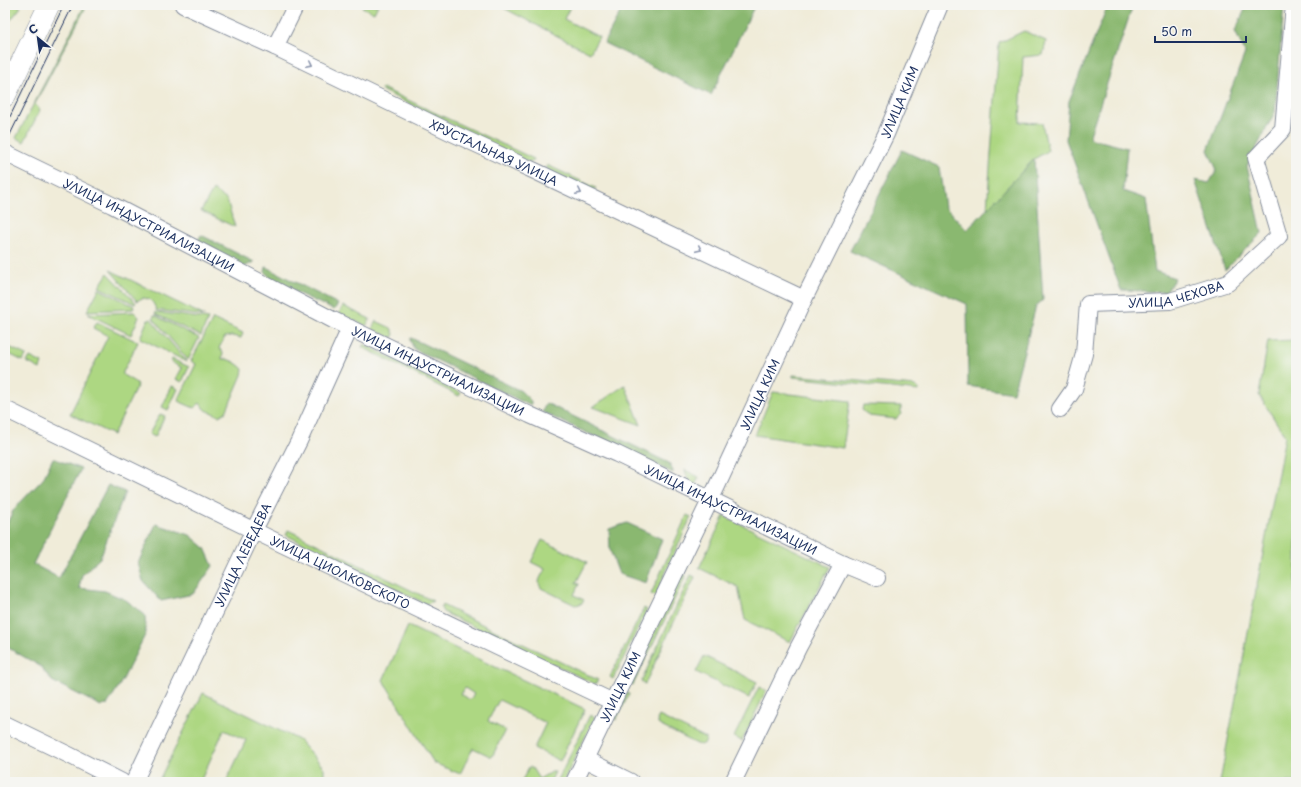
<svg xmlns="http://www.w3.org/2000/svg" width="1301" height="787" viewBox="0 0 1301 787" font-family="'Playpen Sans',sans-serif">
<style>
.green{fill:#add782;stroke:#648370;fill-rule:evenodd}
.forest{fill:#8ab870;stroke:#527467}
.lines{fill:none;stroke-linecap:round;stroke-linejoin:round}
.minor-casing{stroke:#868e9c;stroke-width:18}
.major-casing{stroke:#868e9c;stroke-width:22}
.minor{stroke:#fff;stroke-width:16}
.major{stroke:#fff;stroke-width:21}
.tram{stroke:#1b2f5e;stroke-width:1}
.oneway{stroke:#8d97ae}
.labels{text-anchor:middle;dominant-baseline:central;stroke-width:3;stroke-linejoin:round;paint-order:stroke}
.street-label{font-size:12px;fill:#1b2f5e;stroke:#f6f6f2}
</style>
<rect width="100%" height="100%" fill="#f6f6f2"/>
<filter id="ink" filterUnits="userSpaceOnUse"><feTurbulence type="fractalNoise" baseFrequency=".025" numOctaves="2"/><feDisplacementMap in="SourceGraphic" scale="8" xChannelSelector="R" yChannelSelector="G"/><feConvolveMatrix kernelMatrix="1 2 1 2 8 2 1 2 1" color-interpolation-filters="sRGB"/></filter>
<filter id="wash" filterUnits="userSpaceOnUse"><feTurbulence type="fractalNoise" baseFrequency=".012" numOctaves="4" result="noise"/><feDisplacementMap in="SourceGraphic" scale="16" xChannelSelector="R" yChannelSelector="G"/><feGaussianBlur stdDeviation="0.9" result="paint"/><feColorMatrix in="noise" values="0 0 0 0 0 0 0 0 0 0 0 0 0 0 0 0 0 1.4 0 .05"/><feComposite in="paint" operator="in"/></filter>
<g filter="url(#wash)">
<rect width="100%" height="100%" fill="#f0ecd9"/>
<path class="green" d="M5,5H17L21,7L5,27Z
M85,5H87L35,104L40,110L24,142L16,138Z
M363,5H378L374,13L362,7Z
M498,5H571L564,19L599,37L590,53Z
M1024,31L1046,41L1043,55L1023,57L1020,122L1042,123L1048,151L1034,159L987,209L999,43Z
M382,88L534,159L533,161L528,162L381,90Z
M547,165L596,188L593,191L550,172L546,167Z
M213,190L227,200L235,227L201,211Z
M110,270L205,316L156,310C154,303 151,298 142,298L137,301Z
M108,273L136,303L135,304L99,287Z
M99,289L134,306L133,309L87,311Z
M343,306L370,319L366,326L339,313Z
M134,312L139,317L131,335L88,314Z
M156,312L208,319L201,336L155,314Z
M154,315L199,338L188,360L153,318Z
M151,319L187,362L140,338L147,321Z
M213,319L243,333L241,338L232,336L225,337L219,348L223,353L222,359C229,358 238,364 243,369L242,375L226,412L219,416L204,409L200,403L194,408L178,401L196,364L191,361Z
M376,321L391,328L394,334L392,338L372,329Z
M97,322L138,342L123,372V375L138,384L113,435L70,414L108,336L93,328Z
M1296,333V782H1220L1285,436L1259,395L1268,341L1295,340Z
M364,344L461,393L459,396L362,347Z
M5,345L26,355L23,361L5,352Z
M30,357L42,363L40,369L27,362Z
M172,359L189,367L182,382L176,379L182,368L171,362Z
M793,375L915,386L919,389V391L793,377Z
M625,385L641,425L593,407Z
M172,386L178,389L168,410L162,407Z
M773,392L850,401L843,448L755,435Z
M863,405L901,406V414L896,419L869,416L862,410Z
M160,414L165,416L155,437L149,434Z
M685,470L699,477L695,485L688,480Z
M687,515L691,517L655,596L651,594Z
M724,516L830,567L790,642L745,620L738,587L699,568Z
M288,530L433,601L426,604L286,535Z
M542,540L587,562L576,583L579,584L574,595L584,600L581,604L575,605L541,588C536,581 542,576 545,569L531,562Z
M682,574L686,575L633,685L630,684Z
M691,575L695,577L645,684L641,682Z
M442,605L598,680L595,684L443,612L441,608Z
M644,608L647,610L613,679L610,677Z
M408,626L585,709L560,761L534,748L546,723L499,700L488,721L505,730L492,757L473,748L460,774L434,763L383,680ZM465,688L474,694L470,700L461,694Z
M704,656L757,682L749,698L696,672Z
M759,687L766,691L742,741L734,737Z
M626,692L629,694L616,720L613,718Z
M203,693L299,740L324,768V782H231L227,780L246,740L224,730L200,782H158Z
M590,715L595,717L563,782H557Z
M659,716L706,739L705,743L701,745L697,744L659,725L657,720Z
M529,767L532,768L539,779L551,772H555L550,782H521Z"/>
<path class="forest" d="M624,5H755L711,95L604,43Z
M1108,5H1133L1089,138L1127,148L1123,191L1146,199L1155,271L1175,278L1166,292L1121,290L1066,140L1069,101Z
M1247,5H1284L1275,112L1247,166L1262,233L1225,270L1195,180L1209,183L1217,170L1208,150L1245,53L1235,31Z
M902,150L939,167L945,207L967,230L1034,159L1043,300L1036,306L1013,393L968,386L967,304L850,251Z
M201,235L254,262L244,267L197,242Z
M266,267L338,304L334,310L274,282L265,272Z
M411,338L521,391L531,401V404L529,405L527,404L414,349L410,340Z
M546,403L669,463L673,471V473L542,412Z
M53,458L81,469L33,564L59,578L108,485L125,492L100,558L82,575L79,588L105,591L126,600L145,615L146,633L122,681L107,705L101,706L52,681L40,666L5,646V527L14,509L43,479Z
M627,523L662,539L646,583L619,574L610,550L609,529Z
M156,524L190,535L205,548L213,566L193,594L161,601L143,581L138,563Z"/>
</g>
<g filter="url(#ink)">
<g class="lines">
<g class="minor-casing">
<g id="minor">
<path id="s1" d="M183,5L275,47L450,132L537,172L804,299"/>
<path d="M275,47L296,5"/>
<path id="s2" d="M5,153L112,205L333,320L530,415L617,454L843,564L877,578"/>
<path id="s3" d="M5,409L269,538L613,702"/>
<path id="s4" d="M1060,409L1074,389L1084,354L1088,304L1170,301L1228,283L1279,236L1256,158L1283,129L1294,5"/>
<path d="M5,724L69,755L122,782"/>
<path d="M585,759L631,782"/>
<path id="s5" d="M134,782L254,530L299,441L350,328"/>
<path id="s6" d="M574,782L717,486L804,299L886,134L940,5"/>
<path d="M733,782L798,648L843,564"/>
</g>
</g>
<g class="major-casing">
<path id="major" d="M5,96L49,5"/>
</g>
<use href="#minor" class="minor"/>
<use href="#major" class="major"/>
<path class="tram" d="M5,127L64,5
M5,145L73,5"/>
</g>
<defs><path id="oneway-chevron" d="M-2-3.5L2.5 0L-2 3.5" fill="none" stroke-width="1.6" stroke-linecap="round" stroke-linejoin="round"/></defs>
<g class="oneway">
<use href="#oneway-chevron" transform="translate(310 64) rotate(26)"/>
<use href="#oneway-chevron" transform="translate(579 192) rotate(26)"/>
<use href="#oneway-chevron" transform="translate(699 249) rotate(25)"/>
</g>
</g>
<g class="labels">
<g class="street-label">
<text stroke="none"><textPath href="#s6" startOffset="754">УЛИЦА КИМ</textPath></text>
<text stroke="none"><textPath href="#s1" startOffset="344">ХРУСТАЛЬНАЯ УЛИЦА</textPath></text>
<text stroke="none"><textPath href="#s2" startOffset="161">УЛИЦА ИНДУСТРИАЛИЗАЦИИ</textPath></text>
<text stroke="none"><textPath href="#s4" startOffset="200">УЛИЦА ЧЕХОВА</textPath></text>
<text stroke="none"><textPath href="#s2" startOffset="485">УЛИЦА ИНДУСТРИАЛИЗАЦИИ</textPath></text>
<text stroke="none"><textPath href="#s6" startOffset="430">УЛИЦА КИМ</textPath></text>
<text stroke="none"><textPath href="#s2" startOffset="809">УЛИЦА ИНДУСТРИАЛИЗАЦИИ</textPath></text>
<text stroke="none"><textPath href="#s5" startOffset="252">УЛИЦА ЛЕБЕДЕВА</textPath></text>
<text stroke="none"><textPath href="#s3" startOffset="373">УЛИЦА ЦИОЛКОВСКОГО</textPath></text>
<text stroke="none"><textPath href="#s6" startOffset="106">УЛИЦА КИМ</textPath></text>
</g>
</g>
<rect width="1301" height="787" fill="none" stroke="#f6f6f2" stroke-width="20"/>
<g transform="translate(38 38) rotate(331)" stroke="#f6f6f2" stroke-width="3" paint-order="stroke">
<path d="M0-3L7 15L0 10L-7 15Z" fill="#1b2f5e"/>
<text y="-6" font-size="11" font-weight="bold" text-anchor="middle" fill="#1b2f5e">С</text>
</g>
<path d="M1155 36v6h91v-6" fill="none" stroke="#1b2f5e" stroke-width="2"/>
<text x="1161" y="36" font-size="12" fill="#1b2f5e" stroke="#f6f6f2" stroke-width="3" paint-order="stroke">50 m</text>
</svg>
